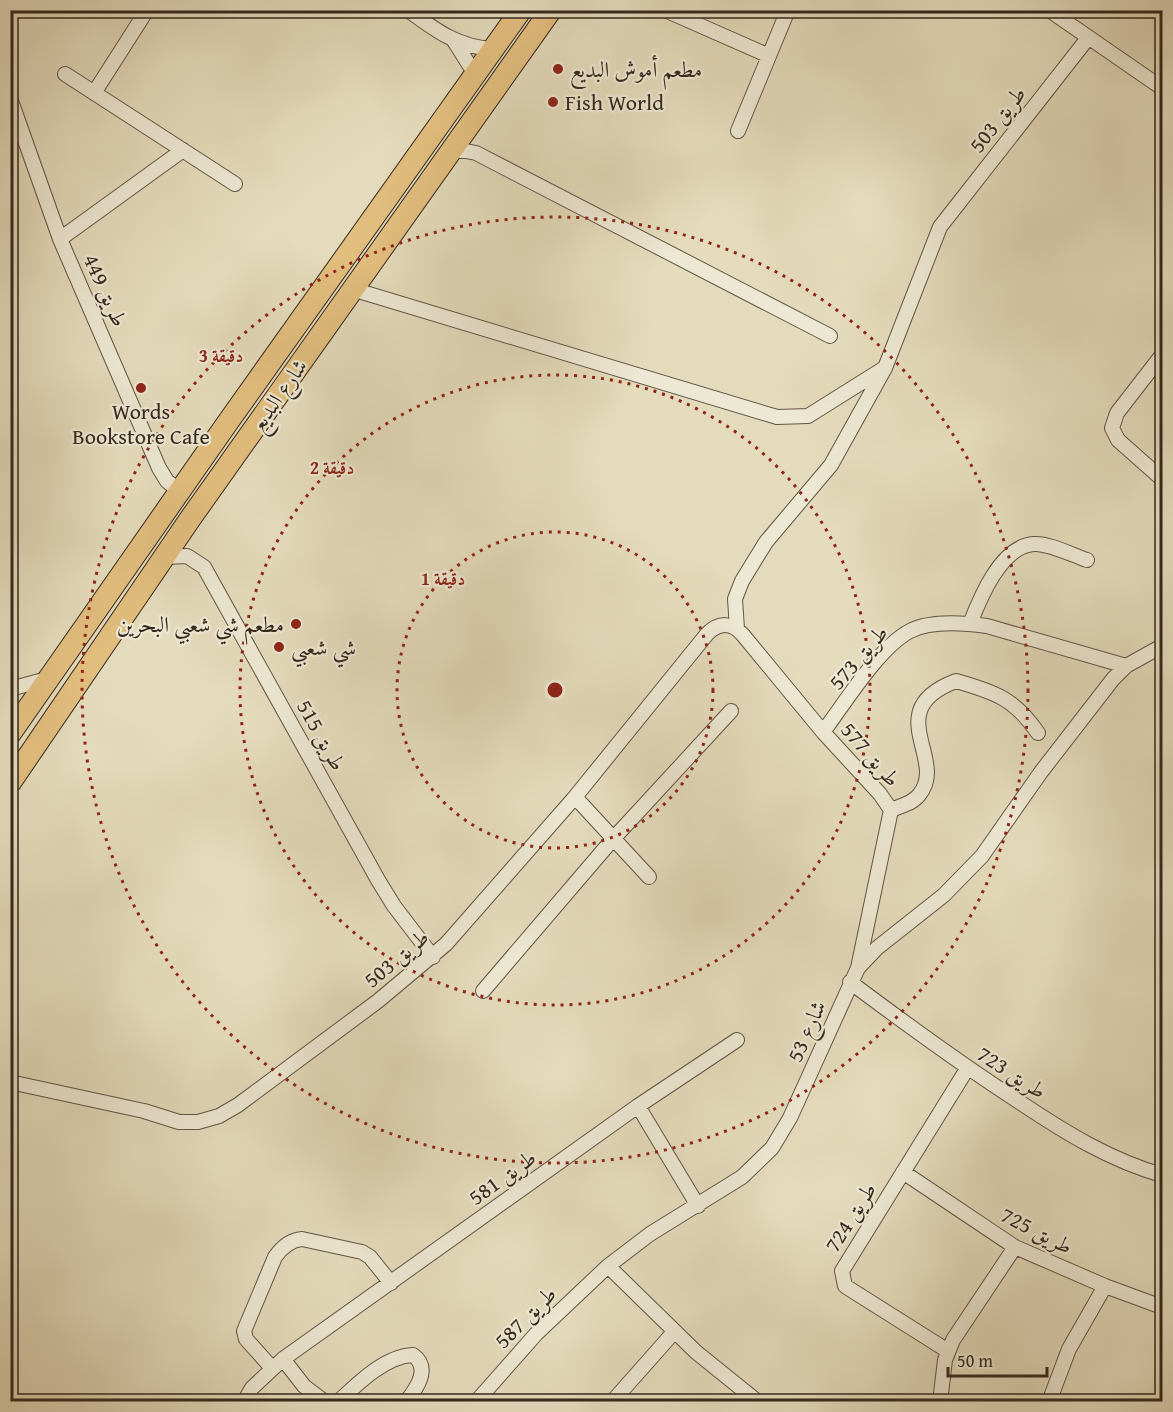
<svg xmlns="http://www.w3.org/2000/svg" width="1173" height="1412" viewBox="0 0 1173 1412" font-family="'Gentium Book Plus',Amiri,serif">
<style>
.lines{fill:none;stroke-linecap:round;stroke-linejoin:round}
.street-casing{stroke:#615445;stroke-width:16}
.primary-casing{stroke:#35271d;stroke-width:23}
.street{stroke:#ede8d3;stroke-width:14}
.primary{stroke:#e2be7e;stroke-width:21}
.ring{fill:none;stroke:#8f2418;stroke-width:3;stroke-dasharray:3 6}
.poi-dot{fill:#8f2418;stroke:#ede8d3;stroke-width:2}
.labels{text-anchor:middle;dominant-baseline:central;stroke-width:4.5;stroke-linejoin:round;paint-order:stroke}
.poi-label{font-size:22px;fill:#35271d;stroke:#ede8d3;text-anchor:start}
.street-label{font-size:22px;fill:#35271d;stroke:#ede8d3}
.centre{fill:#8f2418;stroke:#ede8d3;stroke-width:3}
.ring-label{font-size:18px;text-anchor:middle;font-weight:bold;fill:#8f2418;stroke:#ede8d3;stroke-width:4.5;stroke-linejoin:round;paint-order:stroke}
</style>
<rect width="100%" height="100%" fill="#e4dbbc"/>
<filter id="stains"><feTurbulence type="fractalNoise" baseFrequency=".00333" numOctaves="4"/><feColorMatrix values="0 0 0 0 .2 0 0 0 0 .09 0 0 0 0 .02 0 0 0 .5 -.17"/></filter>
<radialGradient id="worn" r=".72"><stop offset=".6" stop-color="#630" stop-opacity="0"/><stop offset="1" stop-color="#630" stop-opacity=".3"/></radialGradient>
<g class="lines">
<g class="street-casing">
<path id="street" d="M408,10C435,30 459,48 494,49
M665,10L767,55
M1049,10L1162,88
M454,41L475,74
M65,74L235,184
M94,93L147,10
M10,98L60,239L159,468L167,481L179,491
M738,131L788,10
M448,153L461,150L476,153L830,336
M60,239L183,150
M352,289L777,417L808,416L883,369
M1162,355L1117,413L1112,428L1118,440L1162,479
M164,557L187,556L204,567L378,880L394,906L433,957
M970,624C980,598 1001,546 1034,544C1049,543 1072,555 1087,560
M737,629L735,599L742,581L766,542L831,465L885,368L940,227L1088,38
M10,689L47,679
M823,732C845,703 879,647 910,631C931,620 965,623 987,626L1126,666
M575,797L649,877
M891,810C900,806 912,804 919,795C949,760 879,710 956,681C995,692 1015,699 1038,733
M850,982C906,1024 962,1065 1021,1103C1066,1133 1110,1160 1162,1175
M483,991L613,839L731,711
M10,1082L144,1111L179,1122H198L219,1116L238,1105L378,1001L446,944L575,797L707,634C719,622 732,622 743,635L823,732L880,794L891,810L858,968
M638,1106L698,1206
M903,1172L1015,1247L1105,1286L1162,1307
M608,1266L696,1352L758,1402
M948,1351L845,1286L842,1271L967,1069
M283,1359L304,1386L325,1402
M272,1368L246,1339L244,1331L275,1257C282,1247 290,1240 302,1239L362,1252L370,1257L391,1283
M244,1402L252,1388L283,1359L638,1106L737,1040
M338,1402C357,1384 385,1356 413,1355C431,1368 417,1388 406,1402
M476,1402L536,1334L608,1266L650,1234L742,1177L772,1148L790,1118L858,968L877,948L944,895L982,856L1041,772L1113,679L1126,666L1162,646
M612,1402L674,1332
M940,1402L945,1360L953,1340L1015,1247
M1049,1402L1069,1349L1105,1286
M1162,1402V1401"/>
</g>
<g class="primary-casing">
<path id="primary" d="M10,734L228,422L521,10
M10,783L190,519L551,10"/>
</g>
<use href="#street" class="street"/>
<use href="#primary" class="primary"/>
</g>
<g class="ring">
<circle cx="555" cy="690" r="158"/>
<circle cx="555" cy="690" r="315"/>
<circle cx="555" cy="690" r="473"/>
</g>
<g class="poi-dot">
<circle cx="558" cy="69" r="6"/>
<circle cx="553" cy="102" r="6"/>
<circle cx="141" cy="388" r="6"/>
<circle cx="296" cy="624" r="6"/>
<circle cx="279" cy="647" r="6"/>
</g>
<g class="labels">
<g class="poi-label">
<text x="570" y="69">مطعم أموش البديع</text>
<text x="565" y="102">Fish World</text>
<text x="141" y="411" text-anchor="middle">Words<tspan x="141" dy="25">Bookstore Cafe</tspan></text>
<text x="284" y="624" text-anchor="end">مطعم شي شعبي البحرين</text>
<text x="291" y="647">شي شعبي</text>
</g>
<g class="street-label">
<text transform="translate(997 119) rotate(-52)">طريق 503</text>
<text transform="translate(106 290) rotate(66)">طريق 449</text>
<text transform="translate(278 395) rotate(-55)">شارع البديع</text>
<text transform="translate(858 657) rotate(-49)">طريق 573</text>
<text transform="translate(322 735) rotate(61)">طريق 515</text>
<text transform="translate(871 754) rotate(49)">طريق 577</text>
<text transform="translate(396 958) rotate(-40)">طريق 503</text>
<text transform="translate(806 1031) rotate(-66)">شارع 53</text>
<text transform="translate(1012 1072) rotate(33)">طريق 723</text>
<text transform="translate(502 1177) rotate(-36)">طريق 581</text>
<text transform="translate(850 1217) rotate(-58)">طريق 724</text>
<text transform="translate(1037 1230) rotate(27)">طريق 725</text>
<text transform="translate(525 1317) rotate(-45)">طريق 587</text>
</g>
</g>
<circle cx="555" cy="690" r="9" class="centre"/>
<g class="ring-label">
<text x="221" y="362">3 دقيقة</text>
<text x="332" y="474">2 دقيقة</text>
<text x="443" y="585">1 دقيقة</text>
</g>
<rect width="1173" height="1412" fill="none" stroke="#e4dbbc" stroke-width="36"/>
<rect x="12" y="12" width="1149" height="1388" fill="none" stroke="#35271d" stroke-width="3"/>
<rect x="18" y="18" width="1137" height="1376" fill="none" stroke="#35271d" stroke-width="1.5"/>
<path d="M948 1367v9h99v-9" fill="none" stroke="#35271d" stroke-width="3"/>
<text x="957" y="1367" font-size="18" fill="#35271d" stroke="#ede8d3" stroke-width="4.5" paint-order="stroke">50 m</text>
<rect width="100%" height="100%" filter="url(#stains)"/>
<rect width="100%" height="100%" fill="url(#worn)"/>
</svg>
